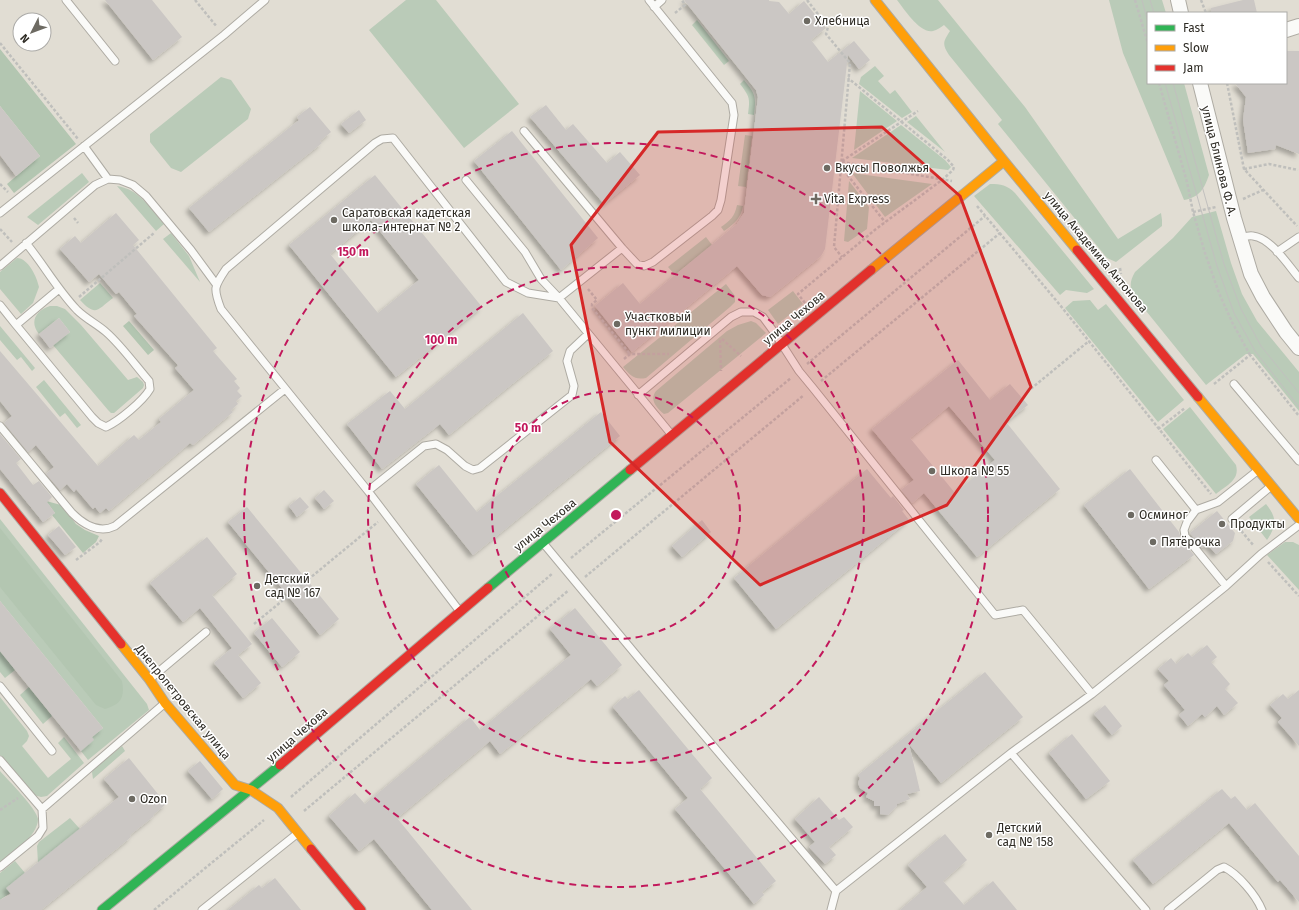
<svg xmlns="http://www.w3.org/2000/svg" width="1299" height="910" viewBox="0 0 1299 910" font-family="'Fira Sans',sans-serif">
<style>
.green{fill:#bacbb8}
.forest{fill:#b3c6b1}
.building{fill:#cbc7c4;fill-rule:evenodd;filter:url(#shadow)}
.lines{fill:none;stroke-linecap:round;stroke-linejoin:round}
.lane-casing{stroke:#aeaba3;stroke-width:9}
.street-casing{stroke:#aeaba3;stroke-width:16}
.fast-casing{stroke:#aeaba3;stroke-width:11}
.slow-casing{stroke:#aeaba3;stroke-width:11}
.jam-casing{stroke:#aeaba3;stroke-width:11}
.path{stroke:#bfbfbc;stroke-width:2.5;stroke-dasharray:3 2;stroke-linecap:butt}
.lane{stroke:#fafaf8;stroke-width:7}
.street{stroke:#fafaf8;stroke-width:14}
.fast{stroke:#30b455;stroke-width:9}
.slow{stroke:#ff9f0a;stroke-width:9}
.jam{stroke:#e5322d;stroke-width:9}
.tram{stroke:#c1c0be;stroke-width:1}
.marked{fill:#d62828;fill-opacity:0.2;stroke:#d62828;stroke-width:3;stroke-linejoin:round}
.ring{fill:none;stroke:#c2185b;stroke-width:2;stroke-dasharray:7 5}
.poi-dot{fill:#6d6a62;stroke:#fff;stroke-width:1.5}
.labels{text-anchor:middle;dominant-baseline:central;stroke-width:3;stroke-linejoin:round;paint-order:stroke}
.poi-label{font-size:12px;fill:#2f2c25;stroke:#fff;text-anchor:start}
.street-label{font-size:12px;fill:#2f2c25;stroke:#fff}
.centre{fill:#c2185b;stroke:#fff;stroke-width:2}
.ring-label{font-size:12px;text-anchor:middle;font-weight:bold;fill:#c2185b;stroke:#fff;stroke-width:3;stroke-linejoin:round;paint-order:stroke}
</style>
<defs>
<filter id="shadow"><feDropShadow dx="-3.5" dy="3.5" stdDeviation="2" flood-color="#0004"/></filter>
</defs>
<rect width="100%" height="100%" fill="#e1ddd3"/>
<path class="green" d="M406,0H436L519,104L464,148L369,30Z
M897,0H938L1025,107L1118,239L1161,213L1162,220V226L1116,262L1107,258L998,124L1002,120L949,55C942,44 943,42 950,31L944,25C941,27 937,30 933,31C920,34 904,9 897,0Z
M1109,0H1162L1166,13H1148V83H1184L1209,175C1204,189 1200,197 1184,200L1123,53Z
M697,20L729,61L724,65L692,25Z
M875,66L884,76L878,81L890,94L895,90L912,112L902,118L859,84L861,77Z
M221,77L231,80L251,109L248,119L181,172L171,168L150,142V134Z
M744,80C756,95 756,96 754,115L748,114C750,98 750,97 740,84Z
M860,91L897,121L854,150Z
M916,116L945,152L907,122Z
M901,125L945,160L951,167L948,170L852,158Z
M745,135L752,136L746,187L738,186Z
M82,173L89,182L38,225L27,217Z
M852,173L932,184L885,217Z
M849,181L869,207L867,229L848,242L844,241Z
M990,184C1001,184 1007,185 1015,193L1094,289L1087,293L1066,290L1060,295L974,196Z
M117,186C139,189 151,209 164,224L156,231Z
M737,205L743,206C741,218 734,224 724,231L721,227C730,221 735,216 737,205Z
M1216,211L1231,263L1242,294L1257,321L1299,372V411L1253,354H1246L1206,385L1134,296C1129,286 1130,281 1135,272L1173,238L1192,217Z
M171,233L189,256L200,282L163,239Z
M706,237L712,245L675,275L668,267Z
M17,258C28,258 37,277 39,287L33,303L21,314L0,289V272Z
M100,283L113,298C97,310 96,317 80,300Z
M726,284L735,296V302L730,307L646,378C634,380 631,376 623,367Z
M793,291L803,304L778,324L768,310Z
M1090,300L1098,310L1106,304L1184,400L1158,422L1065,308L1073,301Z
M50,306H57L65,309L81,325L128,380L137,377L143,382L144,385L143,388L114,413H111L108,410L53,345L70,332L59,318L39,334C29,322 36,310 50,306Z
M751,321L756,323L766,333L668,413L664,414C657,408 649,400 656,391L727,331L738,325Z
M0,326L35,368L32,371L21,357L17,360L0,340Z
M44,380L81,425L77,428L65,413L60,417L36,387Z
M1190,407L1236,465C1240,480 1227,485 1216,494L1163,429Z
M1266,504C1277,518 1277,525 1267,540L1249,517Z
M0,519L147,704L149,710L88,760L81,751L92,737L103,728L0,601Z
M1285,542H1293L1299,545V590L1267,555Z
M0,651L15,670L5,678L0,672Z
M29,687L52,716L43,724L20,695Z
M0,697L27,731L29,736L27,741L22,746L48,778L71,759L58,743L64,737L84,763L47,796L41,797L34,795L0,755Z
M122,746L125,751L93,779L92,772L94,769Z
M0,771C8,780 37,809 38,819C38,836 12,853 0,862Z
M70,818L80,829L38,863L37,846L39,842Z
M15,861L25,873L7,888L10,893L0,900V873Z"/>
<path class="forest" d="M0,49L76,144L14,193L7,184L40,156L0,106Z
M129,321L154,350L148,355L123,326Z
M46,501L61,505L76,524L85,530L99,536L96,542L83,553L52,515L55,513Z
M0,528L122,681C125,698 121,704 105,709L96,705L0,587Z"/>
<path class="building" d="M105,0H152L182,37L153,60Z
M684,0H769V1L779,2L789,14L804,1L826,28L811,40L828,62L854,41L870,60L859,69L848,55L825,249L821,256L770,297L762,295L737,266L632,352L595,306L623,283L640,304L737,224L744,213L758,97L756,90Z
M1243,0H1254L1257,13H1211V8Z
M1286,51H1299V154L1276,145L1275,149L1248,153L1243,120L1246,97L1235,83H1286Z
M546,105L566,130L573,124L607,163L620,152L640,175L604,204L530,117Z
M0,106L40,156L16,176L0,155Z
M310,107L331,132L320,141L322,143L209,232L189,208L299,120L297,117Z
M359,110L366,120L349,133L341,124Z
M512,131L598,238L561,270L474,161Z
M375,175L482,307L396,377L289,245ZM371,220L419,280L378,313L330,254Z
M116,213L139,240L133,245L217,348L213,351L237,379L234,381L240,388L237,391L242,396L236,401L238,404L231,410L233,412L193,445L190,443L109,511L106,508L100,513L95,507L93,509L76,489L74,492L67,484L60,490L46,474L54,467L36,445L28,452L4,423L12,416L0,401V351L98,466L134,435L139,440L161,422L159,419L194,390L175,368L178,366L177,364L134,316L137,314L119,292L116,294L99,274L89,282L60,249L75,236L81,243Z
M523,313L553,351L449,435L440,424L382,469L347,424L390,391L405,409Z
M59,318L70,332L50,348L39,334Z
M958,360L990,400L1010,384L1028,405L1006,422L1060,489L977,557L924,493L912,503L901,490L914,480L872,429ZM949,406L995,460L955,493L910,438Z
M601,412L620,436L473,555L416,484L439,465L477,512Z
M0,434L21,459L16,463L33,485L39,481L52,497L47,502L55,513L43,522L0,469Z
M867,469L891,498L893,496L904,510L902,511L909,520L776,629L734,578Z
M1130,469L1179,532L1181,539L1194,555L1149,589L1084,505Z
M324,490L334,501L324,509L315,498Z
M300,497L309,507L297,517L289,506Z
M247,507L339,619L320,635L228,522Z
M1217,511L1235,533L1233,541L1216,554L1207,544L1202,548L1190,533Z
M702,520L711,532L682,557L672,546Z
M59,526L76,547L65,555L48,535Z
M207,537L237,574L212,595L252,644L238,655L261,683L243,698L214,663L232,648L200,608L183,622L150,583Z
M0,601L103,728L92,737L94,740L81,751L0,651Z
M575,608L622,665L597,686L591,679L500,754L490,741L397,818L472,910H432L374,839L359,851L329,816L355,793L365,804L470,717L480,730L571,655L550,629Z
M272,618L300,652L282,667L254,633Z
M1207,645L1217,657L1211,662L1230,684L1225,689L1238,703L1224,715L1217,706L1205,717L1202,714L1188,726L1179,715L1185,710L1164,685L1169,681L1158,669L1171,658L1176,664L1188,653L1192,657Z
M985,672L1023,717L941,783L909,744L920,791L907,794L910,799L897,804V806L888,815L880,814V806H874V801L866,797L868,793L860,788L858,783L860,778L858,775Z
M639,690L712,778L700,789L776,881L762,892L764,895L754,904L675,809L688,798L613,707L625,696L628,699Z
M1299,690V746L1278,722L1282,718L1270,705L1283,694L1288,699Z
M1105,705L1122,726L1112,735L1094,714Z
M1072,734L1110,781L1086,799L1049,753Z
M129,758L166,804L153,815L154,816L130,835L131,837L41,910H0V900L11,894L6,888L119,797L104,779Z
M200,761L223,789L212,799L188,771Z
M1222,789L1231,799L1235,796L1247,810L1255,803L1299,856V902L1280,880L1278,882L1229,823L1153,884L1133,860Z
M819,797L839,820L844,817L853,827L829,847L836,855L825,864L809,847L815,842L795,819Z
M945,834L967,860L943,881L964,905L993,881L1017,910H900L927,887L908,865Z
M275,878L301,910H228L259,885L262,888Z"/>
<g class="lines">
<g class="lane-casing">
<path id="lane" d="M66,0L115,61
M649,0L732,103L734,115L721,200L718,210L712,216L653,262L644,266L637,264L622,248L559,298L671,434
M654,7L662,0
M524,131L622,248
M84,146L108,179L120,180L133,185L146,196L191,250L216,284
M0,213L224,35L265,0
M1240,238C1244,237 1249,235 1253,236C1271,238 1288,265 1299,278
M26,243C44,265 57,289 77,310C86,319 97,324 106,332C121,345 136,366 149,381L150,389C143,401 119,421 106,427L98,423L92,417L16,325L59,289
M1277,252L1299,237
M0,266L95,185L108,179
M0,305L16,325
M1234,384L1299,461
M638,395L731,317L741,312H754L763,317L774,332L799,371L813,388L995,615L1023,610L1092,694
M0,426L72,513C83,524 99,534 115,526L285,389
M1156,460L1196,510
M368,491L424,446L436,444L447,450L465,466L473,470L480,468L572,395L574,386L567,361L570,351L588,334
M1232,519L1270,487
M544,544L642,662L836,891
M1226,586L1185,536L1184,530L1187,522L1196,510L1218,502L1257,471
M458,609L368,491L221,309C213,288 214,287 226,269L375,143L382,139L393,138L506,282L528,293L559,298L541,279L525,252L466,180
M150,679L206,632
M0,686L52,751
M1011,753L1146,910
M0,760L42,809
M0,867L38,836L43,828L42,809L165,703
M202,910L298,833
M831,910L836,891L1011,753L1092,694L1226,586L1261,554L1299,525
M1168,910L1217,870L1224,867C1238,874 1256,895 1262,910"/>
</g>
<g class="street-casing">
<path id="street" d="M1178,0L1181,13
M1286,30L1299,26
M1200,83L1234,218L1251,274L1263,297L1286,332L1299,348"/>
</g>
<g class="fast-casing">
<path id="fast" d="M488,588L630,470
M102,910L280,765"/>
</g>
<g class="slow-casing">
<path id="slow" d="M875,0L1004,161L1077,250
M871,270L1004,161
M1198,397L1299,519
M121,644L149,679L165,703L235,785L251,790L278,808L311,849"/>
</g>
<g class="jam-casing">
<path id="jam" d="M1077,250L1198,397
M630,470L871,270
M0,493L121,644
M280,765L488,588
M311,849L361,910"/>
</g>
<path class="path" d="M195,0L217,27
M807,0L828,27L826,34L850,63L834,247L842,257
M1135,0L1148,44
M1201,0L1206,13
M675,13L685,5L682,0
M0,43L78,139
M1159,83L1187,182L1193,212L1205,253L1219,293L1232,322L1250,355
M1227,83L1244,169L1297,226
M842,161L918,111
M842,162L952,181
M841,167L885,222
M1244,169L1269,164L1298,170
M0,184L8,192
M1243,199L1263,190
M977,206L1060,305L1211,494
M1193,212L1216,207
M74,218L78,223
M0,229L12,242
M1120,268L1121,274
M588,289L597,300L592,304V308L630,354
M79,297L154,233
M805,303L798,294L876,229L942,180L953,170L954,167L948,160L848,78
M722,339L741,356
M720,340L721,371
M624,359L630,354H669
M807,364L985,216
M821,381L1000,233
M1214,384L1250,355L1299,416
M1027,392L1089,341
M1158,429L1185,408
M1238,527L1254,546
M571,558L791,378
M76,560L100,542L102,539
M1268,562L1299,596
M585,577L804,395
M254,624L378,522
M291,797L553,573
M0,810L18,798
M304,811L569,590
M154,910L264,820"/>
<use href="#lane" class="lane"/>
<use href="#street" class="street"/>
<use href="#fast" class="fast"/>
<use href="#slow" class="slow"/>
<use href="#jam" class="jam"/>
<path class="tram" d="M1142,0L1148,22
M1150,0L1154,13
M1165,83L1217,266L1234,313L1255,351L1299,407
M1173,83L1224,264L1241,309L1261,346L1299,393"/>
</g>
<path class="marked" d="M882,127L960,196L1031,387L947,505L760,585L610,442L571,245L658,132Z"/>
<g class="ring">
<circle cx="616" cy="515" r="124"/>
<circle cx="616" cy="515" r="248"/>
<circle cx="616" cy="515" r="372"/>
</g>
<g class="poi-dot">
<circle cx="807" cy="21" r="4"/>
<circle cx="827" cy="168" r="4"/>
<path d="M814 193h4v4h4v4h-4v4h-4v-4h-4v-4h4z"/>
<circle cx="334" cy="220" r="4"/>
<circle cx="617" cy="324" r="4"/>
<circle cx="932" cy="471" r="4"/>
<circle cx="1131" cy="515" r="4"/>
<circle cx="1222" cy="524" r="4"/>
<circle cx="1153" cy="542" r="4"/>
<circle cx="257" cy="586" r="4"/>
<circle cx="132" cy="799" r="4"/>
<circle cx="989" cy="835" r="4"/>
</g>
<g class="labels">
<g class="poi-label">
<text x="815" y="21">Хлебница</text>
<text x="835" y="168">Вкусы Поволжья</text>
<text x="824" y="199">Vita Express</text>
<text x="342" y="213">Саратовская кадетская<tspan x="342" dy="14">школа-интернат № 2</tspan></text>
<text x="625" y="317">Участковый<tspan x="625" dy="14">пункт милиции</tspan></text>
<text x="940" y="471">Школа № 55</text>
<text x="1139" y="515">Осминог</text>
<text x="1230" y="524">Продукты</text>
<text x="1161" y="542">Пятёрочка</text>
<text x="265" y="579">Детский<tspan x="265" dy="14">сад № 167</tspan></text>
<text x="140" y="799">Ozon</text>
<text x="997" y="828">Детский<tspan x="997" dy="14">сад № 158</tspan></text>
</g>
<g class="street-label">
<text transform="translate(1219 161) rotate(76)">улица Блинова Ф. А.</text>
<text transform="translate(1096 252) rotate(50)">улица Академика Антонова</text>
<text transform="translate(794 318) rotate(-40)">улица Чехова</text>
<text transform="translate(545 525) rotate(-39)">улица Чехова</text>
<text transform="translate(183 702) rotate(51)">Днепропетровская улица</text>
<text transform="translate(297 735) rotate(-41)">улица Чехова</text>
</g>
</g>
<circle cx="616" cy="515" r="6" class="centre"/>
<g class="ring-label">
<text x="353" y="256">150 m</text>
<text x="441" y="344">100 m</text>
<text x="528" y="432">50 m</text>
</g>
<rect x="1147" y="12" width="140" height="72" fill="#ffffff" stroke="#acaba8"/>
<rect x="1155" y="25" width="20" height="6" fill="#30b455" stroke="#acaba8"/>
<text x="1183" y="32" font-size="12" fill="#2f2c25">Fast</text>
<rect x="1155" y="45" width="20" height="6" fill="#ff9f0a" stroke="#acaba8"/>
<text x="1183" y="52" font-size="12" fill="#2f2c25">Slow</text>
<rect x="1155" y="65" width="20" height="6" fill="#e5322d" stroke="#acaba8"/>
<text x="1183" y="72" font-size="12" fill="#2f2c25">Jam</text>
<g transform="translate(32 32) rotate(228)"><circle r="19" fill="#ffffff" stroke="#acaba8"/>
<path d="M0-3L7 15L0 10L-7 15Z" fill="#6d6a62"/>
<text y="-6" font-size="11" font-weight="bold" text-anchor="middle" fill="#2f2c25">N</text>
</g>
</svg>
